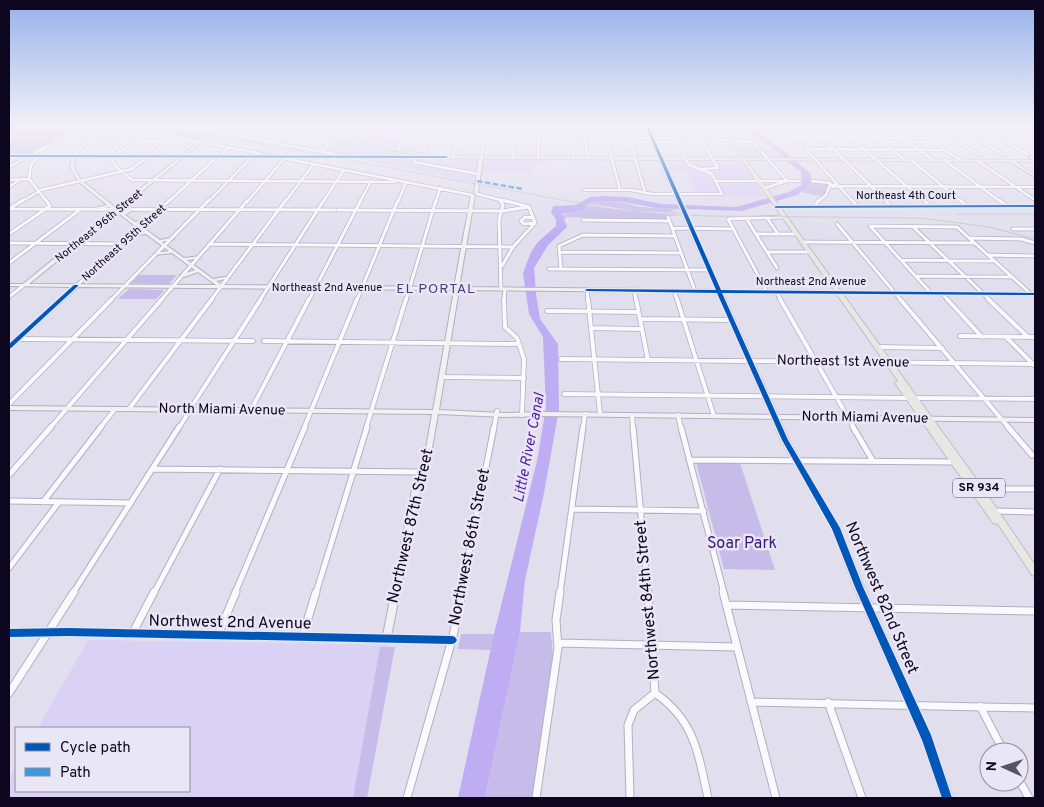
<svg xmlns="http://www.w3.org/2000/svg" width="1044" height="807" viewBox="0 0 1044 807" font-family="Overpass,sans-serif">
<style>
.built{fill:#d9d2f5}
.green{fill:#c7bce9}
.water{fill:#beadf2}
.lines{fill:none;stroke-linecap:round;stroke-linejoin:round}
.street-far4-casing{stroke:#b3aec3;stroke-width:4}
.street-far3-casing{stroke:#b3aec3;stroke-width:4.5}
.street-far2-casing{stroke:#b3aec3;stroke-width:5.5}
.street-far1-casing{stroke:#b3aec3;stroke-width:7}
.street-casing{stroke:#b3aec3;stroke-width:9}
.secondary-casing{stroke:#b3aec3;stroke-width:2}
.primary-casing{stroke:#c0bdc7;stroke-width:2}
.street-far4{stroke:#fafafc;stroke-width:2.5}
.street-far3{stroke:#fafafc;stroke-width:3}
.street-far2{stroke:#fafafc;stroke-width:4}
.street-far1{stroke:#fafafc;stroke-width:5}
.street{stroke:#fafafc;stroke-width:7}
.secondary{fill:#f0f1f0;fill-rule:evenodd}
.primary{fill:#e7e7e3;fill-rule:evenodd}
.rail{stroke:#c8c6cb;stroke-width:1}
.quiet{stroke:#3a99e0;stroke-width:2.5;stroke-dasharray:5.5 2.5;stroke-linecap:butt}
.cycleway-casing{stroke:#e9e6f6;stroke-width:3}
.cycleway{fill:#0057b8;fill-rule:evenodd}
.labels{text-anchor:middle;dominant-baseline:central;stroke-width:5;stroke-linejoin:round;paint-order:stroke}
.far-street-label{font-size:11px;fill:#0d061f;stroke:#e9e6f6}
.shield{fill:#e9e6f6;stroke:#4f4960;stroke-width:1}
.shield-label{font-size:12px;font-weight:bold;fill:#0d061f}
.far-quarter-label{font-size:14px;letter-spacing:1px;fill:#4e3b7b;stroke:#e9e6f6}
.street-label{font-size:14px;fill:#0d061f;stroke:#e9e6f6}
.water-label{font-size:15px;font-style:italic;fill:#5620a4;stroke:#e9e6f6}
.near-street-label{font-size:16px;fill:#0d061f;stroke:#e9e6f6}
.near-park-label{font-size:16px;fill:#3e167a;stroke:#e9e6f6}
</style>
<rect width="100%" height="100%" fill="#e1deee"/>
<path class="built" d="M369,127H409L395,151L435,159H549V164H531L530,173H475L473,182L325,152L332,142H346L352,136H363Z
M737,149L776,150L784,159H740L765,197L697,196L685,170H668L664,159L714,160L711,155H740Z
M88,640L391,645L363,798H9V779L16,766V791H189V728H38Z"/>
<path class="green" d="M9,125H83L29,154H9Z
M117,125H151L205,135L197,139L173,135L102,134Z
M811,181H820L830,186L824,197L801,192Z
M595,201H617L639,207L678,209L670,211L680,213L636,211L590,204Z
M588,206L681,216H666L667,220L566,217L565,220L562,216C567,211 581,211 588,206Z
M139,275H177L169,284L131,283Z
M129,289L162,290L164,291L156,299H118Z
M696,462L740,463L775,570L724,569Z
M520,632H551L553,658L533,798H485Z
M461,634H494L492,650L458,649Z
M380,647H395L367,798H353Z"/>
<path class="water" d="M741,125H750L810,173L812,180L807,187L797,195L742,211L657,208L617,201H601L592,202L582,210L562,214L567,227L548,245L534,268L536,294L540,319L558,344L559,409L544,493L525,580L520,632L485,798H458L494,634L537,461L546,408L543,337L529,314L523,273L531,252L538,242L556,226V219L551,213L553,206L576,205L590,197L603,196L628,197L661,204L736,207L789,192L802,185L801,171C788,164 780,152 767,143C758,137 748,134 741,125Z"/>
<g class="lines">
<g class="street-far4-casing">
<path id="street-far4" d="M176,125L345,156
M593,125L638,138L712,139
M625,125L633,150
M692,125L701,139
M770,125L837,126
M809,125L887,202
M836,125L864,149
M861,125L891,149
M885,125L917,149
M910,125L944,149
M933,125L979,155
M953,125L1004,155
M977,125L1028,155
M989,125L1017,134L1035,144
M1019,125L1031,134
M342,126L368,132
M784,126L804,147
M583,128L588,158
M604,128L610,151
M735,132H738
M67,135L170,136L472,195
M128,135L114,148L111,158L116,167L132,180L395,182
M1023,136H1032V130
M241,137L254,125
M794,137L929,138
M364,138L372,125
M713,139L753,142L787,181L765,188
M701,140L718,168
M267,142L284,125
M294,147L313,125
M45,148L31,165L29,179L47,202
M398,149L412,125
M806,149L943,150L961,160
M806,149L837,184
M573,150L574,158
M865,150L925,202
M893,150L905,160
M633,151L645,193
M920,151L933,160
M322,152L339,131
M610,152L620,190
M429,155L434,139
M74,156L87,141L112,125
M112,156L145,136
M219,157L229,147
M416,157L414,162L478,174
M453,157L463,125
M1031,157L1035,159
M481,158L488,125
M513,158L515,125
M538,158L539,125
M911,160L962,202
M944,160L1001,202
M978,161L1035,200
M9,167L85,125
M131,169L176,137
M702,169L718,168
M9,180L29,179
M716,181H799
M812,181L830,183
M829,184L839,186L833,187Z
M839,186L1035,187
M839,186L853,202
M9,187L18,181
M584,190H631L652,194H722L712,174L689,165L670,125
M477,194L508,202
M499,199L501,202
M21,202L41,190L132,169
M168,202L216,158
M208,202L250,159
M247,202L283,160
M285,202L313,165
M323,202L343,171
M360,202L371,181
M398,202L406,182
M436,202L440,188
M818,202L826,195L830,185"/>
</g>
<g class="street-far3-casing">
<path id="street-far3" d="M500,200L503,205L499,220L501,289
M503,200L529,207
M852,200L856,205
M885,200L891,206
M924,200L930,206
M960,200L967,206
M999,200L1007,206
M818,206L816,203L819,200
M9,209L335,210
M9,209L23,200
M338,210L502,211L529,207
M668,217L695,291
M534,218L525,217L521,221L524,224L535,223
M746,218L777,268
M767,218L778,234
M583,220L669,221
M837,224L901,300
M870,226L957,227L1031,294
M870,226L931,293
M912,226L990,300
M672,228L733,229
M1013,229H1035
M9,234L50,206L46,200
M757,234H796
M970,238L1021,239L1035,243
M802,242L975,243
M9,243L122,244
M210,244L316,245
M318,245L513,247
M559,252L681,253
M768,252H809
M989,255L1033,256
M901,260L995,261
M9,263L81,209
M502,266L513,247L535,223L529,207
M549,269L711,270
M561,269L559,246L583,235L674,236
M916,276L1013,277
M76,286L170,200
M587,290L588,300
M634,290L636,300
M674,291L677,300
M767,292L728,219L783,217
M776,292L781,300
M941,293L948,300
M9,297L24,285
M111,300L209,200
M161,300L248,200
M211,300L286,200
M260,300L324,200
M309,300L361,200
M357,300L398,200
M406,300L436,200
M504,300L505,289"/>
</g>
<g class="street-far2-casing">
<path id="street-far2" d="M504,299L505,327L517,338L524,359L522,415
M588,299L600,414
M636,299L648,360
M677,299L714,416
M780,299L854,428
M900,299L1009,428
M947,299L982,337
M988,299L1028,337
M547,311L638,312
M640,319L733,320
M591,328L642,329
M960,336L1035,337
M1006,337L1034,365
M17,339L253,341
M264,341L519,344
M876,347L942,348
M561,359L1035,364
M441,377L524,378
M564,394L908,398
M914,398L1035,399
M194,403L261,299
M9,404L112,299
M129,409L212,299
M251,410L309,299
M632,415L633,428
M678,415L681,428
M50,428L162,299
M100,428L115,409
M179,428L190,410
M304,428L357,299
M366,428L406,299
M494,428L497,411
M583,428L585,414"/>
</g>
<g class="street-far1-casing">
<path id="street-far1" d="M633,427L648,593
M681,427L724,593
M853,427L873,461
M1008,427L1032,455
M689,460L954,462
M152,469L422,472
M9,475L51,427
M979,489H1035
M9,501L131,503
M43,502L101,427
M572,509L704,511
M995,511L1035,512
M9,568L59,502
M73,593L179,427
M154,593L220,469
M235,593L305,427
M316,593L367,427
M461,593L494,427
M560,593L583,427"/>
</g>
<g class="street-casing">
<path id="street" d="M648,592L655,693C695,721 698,753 708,798
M723,592L776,798
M727,605L1035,611
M132,634L154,592
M218,635L236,592
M302,638L316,592
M387,639L452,640
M558,643L736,647
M9,693L74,592
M751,702L1035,708
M828,702L862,798
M980,706L1004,752
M1019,780L1029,798
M407,798L453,636L462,592
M536,798L558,648L556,620L560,592
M630,798L628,725L634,710L655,693"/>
</g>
<g class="secondary-casing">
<path id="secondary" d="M220,125H223L186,155L442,156L444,157L442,158L184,157L119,210L122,213L131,208H133V210L125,215L135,222L149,219V221L138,224L160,240L174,237V239L162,242L184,258L200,256V258L187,260L213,279L230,276V278L216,281L222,285L454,287L471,195L473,194L475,195L459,287L1035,293V295L459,290L439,410L504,413L544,412L1035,418V422L544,416L504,417L438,414L431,454L421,485L390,642L387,643L69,636L9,637V629L69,628L383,635L413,485L425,454L432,414L9,410V406L433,410L454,290L78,287L11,348L9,349V344L72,287L9,286V284H23L114,210L109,207L95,210V208L107,205L79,182L70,168L72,157H9V155H182ZM75,157H180L116,208L81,180L74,168ZM117,212L143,232L130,234V236L146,234L169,251L155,253V255L172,253L195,270L180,275V277H184L198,272L216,285L29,284Z
M481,157L483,158L478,193L476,194L474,193L479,158Z
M1010,160H1012L1035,175V177L1010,162Z
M1035,205V207L776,208L774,207L776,206Z"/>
</g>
<g class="primary-casing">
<path id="primary" d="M318,125H324L403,150L438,156L658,157L644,125H648L662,157L741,158L717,125H721L744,158L1035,160V162L746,160L982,487L1035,565V576L1032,575L998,524L993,523L895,383L898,381L742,160H663L789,440L840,528L864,587L931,735L953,798H941L922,740L854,587L832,529L781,440L659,160L438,158L401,152Z"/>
</g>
<use href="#street-far4" class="street-far4"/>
<use href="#street-far3" class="street-far3"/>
<use href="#street-far2" class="street-far2"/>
<use href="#street-far1" class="street-far1"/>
<use href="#street" class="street"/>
<use href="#secondary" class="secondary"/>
<use href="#primary" class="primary"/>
<path class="rail" d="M159,125L621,211L706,216L920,218L989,227L1035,239
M957,214H1035"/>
<path class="quiet" d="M477,181L523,189"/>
<g class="cycleway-casing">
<path id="cycleway" d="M645,125H648L721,290L1035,293V295L722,293L788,440L840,528L863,587L931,735L952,798H942L922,740L855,587L832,529L782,440L717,293L587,291L585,290L587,289L716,290Z
M9,155L446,156L448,157L446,158L9,157Z
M1035,205V207L776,208L774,207L776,206Z
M74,285H78V286L11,348L9,349V344Z
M69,628L452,636L455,637L457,640L455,643L452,644L69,636L9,637V629Z"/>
</g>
<use href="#cycleway" class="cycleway"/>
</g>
<linearGradient id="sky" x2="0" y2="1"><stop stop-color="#97b1ec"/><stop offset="0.53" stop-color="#f2f0f7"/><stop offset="1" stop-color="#f2f0f7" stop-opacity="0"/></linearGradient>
<rect width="1044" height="238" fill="url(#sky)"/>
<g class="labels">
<g class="far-street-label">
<text x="906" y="196">Northeast 4th Court</text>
<text transform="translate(99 226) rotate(-39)">Northeast 96th Street</text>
<text transform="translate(124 243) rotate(-42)">Northeast 95th Street</text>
<text x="811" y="282">Northeast 2nd Avenue</text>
<text x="327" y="288">Northeast 2nd Avenue</text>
</g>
<rect class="shield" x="953" y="478.5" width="52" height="19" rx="4"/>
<g class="shield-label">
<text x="979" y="488">SR 934</text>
</g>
<g class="far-quarter-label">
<text x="436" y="289">EL PORTAL</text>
</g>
<g class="street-label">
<text transform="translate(843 362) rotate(1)">Northeast 1st Avenue</text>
<text transform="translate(222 410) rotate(1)">North Miami Avenue</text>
<text transform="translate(865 418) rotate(1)">North Miami Avenue</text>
</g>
<g class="water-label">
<text transform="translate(530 448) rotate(-79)">Little River Canal</text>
</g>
<g class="near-street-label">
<text transform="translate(411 526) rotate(-77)">Northwest 87th Street</text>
<text transform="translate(470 547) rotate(-79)">Northwest 86th Street</text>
<text transform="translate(881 598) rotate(67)">Northwest 82nd Street</text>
<text transform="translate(648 600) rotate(-95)">Northwest 84th Street</text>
<text transform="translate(230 623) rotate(1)">Northwest 2nd Avenue</text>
</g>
<g class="near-park-label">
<text x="742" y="544">Soar Park</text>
</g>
</g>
<rect width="1044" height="807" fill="none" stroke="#0d061f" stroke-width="20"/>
<rect x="15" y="727" width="175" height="65" fill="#e9e6f6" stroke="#918ca0"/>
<rect x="25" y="743" width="25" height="8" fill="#0057b8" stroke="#918ca0"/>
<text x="60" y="752" font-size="15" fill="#0d061f">Cycle path</text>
<rect x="25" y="768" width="25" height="8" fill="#3a99e0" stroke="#918ca0"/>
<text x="60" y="777" font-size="15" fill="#0d061f">Path</text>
<g transform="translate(1004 767) rotate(273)"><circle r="24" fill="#e9e6f6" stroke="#918ca0"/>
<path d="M0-4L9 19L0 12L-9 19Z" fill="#575267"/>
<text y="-8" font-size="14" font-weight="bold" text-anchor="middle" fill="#0d061f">N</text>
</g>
</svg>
